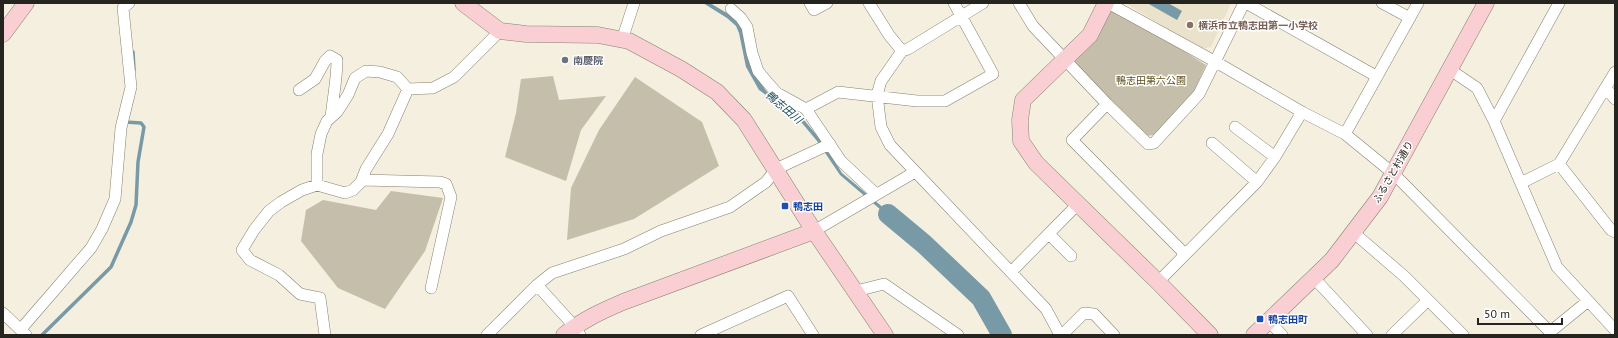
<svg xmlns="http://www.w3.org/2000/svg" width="1618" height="338" viewBox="0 0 1618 338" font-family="'PT Sans','Noto Sans JP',sans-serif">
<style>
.built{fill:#eae2ca}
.green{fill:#c5beaa}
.water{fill:#789aa7}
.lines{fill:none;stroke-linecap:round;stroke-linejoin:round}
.stream{stroke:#789aa7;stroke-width:3.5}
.river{stroke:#789aa7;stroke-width:20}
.street-casing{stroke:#868172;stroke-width:12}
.secondary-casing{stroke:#868172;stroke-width:17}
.street{stroke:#fff;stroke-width:11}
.secondary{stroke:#facfd4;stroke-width:16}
.education-dot{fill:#8d6e63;stroke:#fff;stroke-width:1.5}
.worship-dot{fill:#6b7280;stroke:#fff;stroke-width:1.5}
.transit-dot{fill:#1a4fb4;stroke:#fff;stroke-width:1.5}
.labels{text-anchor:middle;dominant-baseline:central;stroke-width:3;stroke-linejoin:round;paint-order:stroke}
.education-label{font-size:10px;font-weight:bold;fill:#785e54;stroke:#fff;text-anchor:start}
.worship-label{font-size:10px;font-weight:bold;fill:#5b616d;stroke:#fff;text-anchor:start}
.park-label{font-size:10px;fill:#5b4b16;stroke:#fff}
.street-label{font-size:10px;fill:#26241e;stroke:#fff}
.transit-label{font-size:10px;font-weight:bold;fill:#164399;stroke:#fff;text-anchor:start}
.water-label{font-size:11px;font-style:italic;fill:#144655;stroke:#fff}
</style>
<rect width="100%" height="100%" fill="#f4efde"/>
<path class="built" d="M1125,3H1231L1211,47L1200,49Z"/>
<path class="green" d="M1112,6L1206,65L1190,100L1154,135L1146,136L1071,59Z
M553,76L559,100L606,96L581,130L566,181L505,157L516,113L521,79Z
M635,77L702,122L719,166L634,219L567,240L571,188L599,130Z
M391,191L443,198L425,251L385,309L338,288L301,241L306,210L323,200L376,210Z"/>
<path class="water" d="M703,3H710L730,15L736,20L742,29L748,59L755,75L767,92L783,101L799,114L824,144L842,173L910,230L908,233L840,175L817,141L797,117L759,90L746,67L739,33L736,26L727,18Z
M1147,3H1168L1182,11L1177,20Z"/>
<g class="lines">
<path class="stream" d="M133,52L134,70
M42,335L111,267L131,222L136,205L138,162L144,127L141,123L125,122"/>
<path class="river" d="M888,214L924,244L981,298L1002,335"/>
<g class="street-casing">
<path id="street" d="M810,3L814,10L827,3
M869,3L889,35L902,51
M983,3L908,49L902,51L881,81L877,95L881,127L890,145L1046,309L1060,335
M1019,3L1033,26L1107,104L1148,144L1154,143L1199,94L1244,3
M1108,3L1216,62L1302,112L1345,134L1394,174L1550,332L1588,301
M1246,3L1376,76
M1382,3L1410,18
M731,9L741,18L747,27L752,53L758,71L767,82L777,93L806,109L841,161L876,194
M622,40L634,3
M1449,69L1477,88L1494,121L1557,267L1615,330
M1606,88L1615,99
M299,90L315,79L325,61L330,56L337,60C337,79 333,98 331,117
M1107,104L1072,140L1182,251L1183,256
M806,109L838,92L917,101H945L993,74L954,3
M1494,121L1559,3
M1235,127L1275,157
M1345,134L1418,3
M1212,143L1257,182
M1559,164L1611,230L1615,232
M362,180L440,182L446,184L451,197L431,288
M1521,183L1559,164L1615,72
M317,185V154L321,134L327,121L337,112L348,95L355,78L366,71L380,72L397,77L408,89
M814,231L915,172
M1354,233L1404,276L1463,335
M1049,234L1071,256
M1011,272L1077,205
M1314,278L1367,335
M1158,282L1257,182L1275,157L1302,112
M537,285L574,326L580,335
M856,291L884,284L958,335
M3,313L26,335
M1269,321L1282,335
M21,329L91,248L102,229L115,199L121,128L131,87L123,8L129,3
M325,335L320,298L300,294L279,275L250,260L242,250L254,230L269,211L281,202L302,190L317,185L345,193L353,190L361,182L366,169L388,134L408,89L433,88L454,77L500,31
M487,335L537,285L552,273L624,249L661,231L730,207L766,182L776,169L830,144
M701,335L788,296L813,335
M1062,335L1084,313L1094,314L1114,335
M1392,335L1428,300"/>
</g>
<g class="secondary-casing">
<path id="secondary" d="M463,3L500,31L526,34L598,35L629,41L681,69L717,92L744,120L814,231L885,335
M1106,3L1090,35L1023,100L1020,120L1021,141L1036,163L1158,282L1210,335
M3,34L26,3
M564,335C582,320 602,311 623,302L814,231
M1254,335L1332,260L1380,197L1486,3"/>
</g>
<use href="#street" class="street"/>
<use href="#secondary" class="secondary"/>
</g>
<circle class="education-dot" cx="1190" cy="25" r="4"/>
<circle class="worship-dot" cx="565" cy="60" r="4"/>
<g class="transit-dot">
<rect x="781" y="202" width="8" height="8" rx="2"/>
<rect x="1256" y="315" width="8" height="8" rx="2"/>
</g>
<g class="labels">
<g class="education-label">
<text x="1198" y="25">横浜市立鴨志田第一小学校</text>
</g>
<g class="worship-label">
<text x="573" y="60">南慶院</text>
</g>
<g class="park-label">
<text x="1151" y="80">鴨志田第六公園</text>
</g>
<g class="street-label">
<text transform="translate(1393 172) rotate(-60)">ふるさと村通り</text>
</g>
<g class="transit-label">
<text x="793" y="206">鴨志田</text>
<text x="1268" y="319">鴨志田町</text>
</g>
<g class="water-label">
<text transform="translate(784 107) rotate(40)">鴨志田川</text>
</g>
</g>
<rect width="1618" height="338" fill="none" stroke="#26241e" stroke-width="8"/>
<path d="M1478 318v6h84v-6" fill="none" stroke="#26241e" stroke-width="2"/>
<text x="1484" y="318" font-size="12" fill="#26241e" stroke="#ffffff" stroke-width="3" paint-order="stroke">50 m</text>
</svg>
